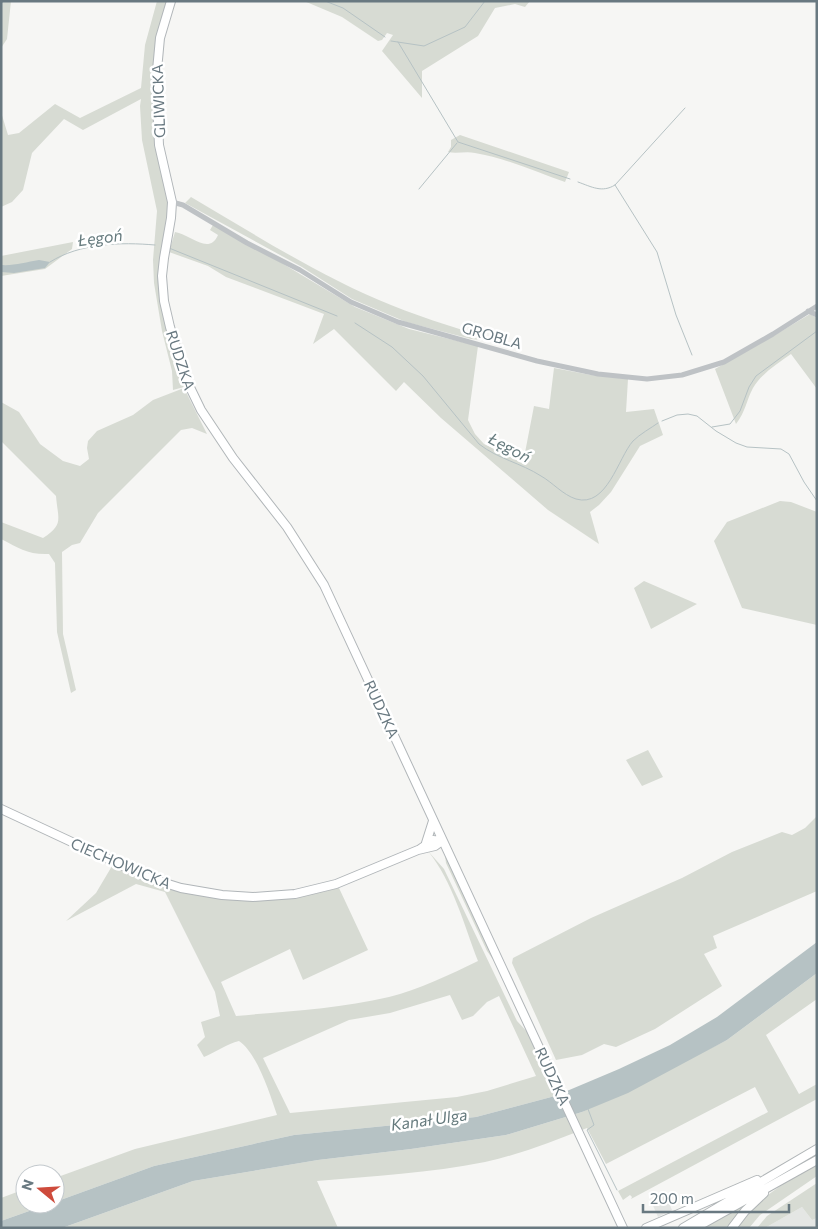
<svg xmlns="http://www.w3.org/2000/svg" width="818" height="1229" viewBox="0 0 818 1229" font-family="Commissioner,sans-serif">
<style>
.built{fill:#e4e6e4}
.green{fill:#d7dbd3;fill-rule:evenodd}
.water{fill:#b6c2c4}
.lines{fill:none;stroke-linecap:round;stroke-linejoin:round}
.stream{stroke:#b6c2c4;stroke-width:1}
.secondary-casing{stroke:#b1b6b9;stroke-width:10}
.primary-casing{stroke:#b0b5b7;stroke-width:10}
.street{stroke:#bec2c5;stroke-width:5}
.secondary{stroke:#fff;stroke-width:8}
.primary{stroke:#fff;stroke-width:8}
.labels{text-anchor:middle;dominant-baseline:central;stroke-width:5;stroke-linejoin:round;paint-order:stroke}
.street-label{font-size:15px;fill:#697981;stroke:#fff}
.water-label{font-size:16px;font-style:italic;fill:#657a7d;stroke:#fff}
</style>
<rect width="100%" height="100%" fill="#f6f6f4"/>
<path class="built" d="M665,1194L672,1210L658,1217L651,1201Z
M802,1207L812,1220L817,1218V1228H765Z"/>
<path class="green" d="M1,1H11L7,39L1,48Z
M157,1H167L153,83L155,143L169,197L170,213L161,250L159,272L168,332L184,387L173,390L172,371L162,331L154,283L153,260L157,211L142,140L140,106L141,99L83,130L64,119L32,153L23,190L12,202L1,207V112L8,135L19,133L55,104L80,118L141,88L145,45Z
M304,1H530L525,7L515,4L495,8L478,36L422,71V98L382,51L393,35L387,33L382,40L378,41L342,17Z
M460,135L569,172L565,182C536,172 506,158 475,153C466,151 457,154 448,152L451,147V140Z
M191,197C256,235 321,277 391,305C428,320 466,331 503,342L471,339L406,322L352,299L302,267L185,203Z
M213,225L280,262L355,307L409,329L478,346L468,420L475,434L484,444L523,463L534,406L549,409L554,368L591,375L628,379L626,412L654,409L663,435L640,446L611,492L599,505L590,512L599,544L548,510L441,418L404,382L396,391L334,329L313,344L324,314L226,277L208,266L169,252L175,232C190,234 209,256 218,235L210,230Z
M73,242L72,249L45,269L1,276V256Z
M810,314L817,318V389L791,354C777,364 762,373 753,388C746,401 746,411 736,424L715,369L775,335Z
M184,388L207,434L192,428L181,430L98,513L80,543L72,545L62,552L63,634L76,690L71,693L57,632L55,563L49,554C28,555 19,548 1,539V522L43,538C64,524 58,520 56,496L1,441V402L19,412L40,444L63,461L80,466L89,459L87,448L88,441L97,431L133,415L153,400Z
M780,501L791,502L817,512V625L742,608L714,541L727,522Z
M644,581L697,604L651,629L634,588Z
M648,750L663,777L642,786L626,760Z
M817,816V891L713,936L717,948L704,954L722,986L655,1029L616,1047L604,1044L582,1055L556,1060L512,963L513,958L591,918L682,878L732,852L782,832L792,835L805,828Z
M428,851L444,869L517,1021L531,1036L549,1073L556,1072L566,1091L555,1096L476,1117L294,1135L154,1166L55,1202V1178L135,1149L277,1115C270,1094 257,1053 239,1041C227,1044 216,1052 204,1057L197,1045L205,1037L201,1022L220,1016L215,992L165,892L136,884L66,921L96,893L112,866L151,883L177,889L178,891C211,898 248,902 282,899C301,897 321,892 339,888L368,950L303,980L290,949L221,982L236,1016C287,1011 339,1009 389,997C418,990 451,974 478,961C464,925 453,882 428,851ZM450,995L462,1020L473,1016L487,1002L499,996L536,1076L487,1091L457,1097L290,1113L263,1058L349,1020L390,1013Z
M445,856L448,860L493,956L492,958L487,951L446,863Z
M817,973V999L766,1035L799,1094L817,1084V1099L631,1199L632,1197L630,1195L623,1200L618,1191L768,1112L755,1087L606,1164L587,1128C554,1141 521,1154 485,1162C430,1173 373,1176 317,1181L338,1228H62L193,1181L318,1160L411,1149L506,1135L582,1112L727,1040Z
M817,1163V1176L760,1215L749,1228H734L750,1208L794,1176Z
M817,1183V1218L812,1220L802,1207L765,1228H757L767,1216Z
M25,1189V1204H49L1,1221V1198Z
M756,1196L728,1228H702Z"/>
<path class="water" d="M39,260L50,262L45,268L14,273L1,272V265C14,266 26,262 39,260Z
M817,942V973L727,1040L628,1093L582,1112L506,1135L411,1149L318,1160L193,1181L62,1228H1V1221L49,1204H55V1202L154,1166L294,1135L476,1117L555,1096L619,1069L670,1045L717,1017Z"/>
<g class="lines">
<path class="stream" d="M325,1L343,8L385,37
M1,4L4,1
M391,41L424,46L465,27L485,1
M398,42L458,142L570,179
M578,182C592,187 602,193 615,185L685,108
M615,185L657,252L676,315L692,355
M419,189L457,143
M169,248L337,316
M50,262C80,243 121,242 155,245
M355,323L392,347L423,376L479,444C498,459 521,463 541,476C552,482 563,495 576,499C607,508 618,458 633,441C640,434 651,428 658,423
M662,421L677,415L688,414L697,416L716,431L736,443L747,447L781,449L789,454L804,482L817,501
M712,427L730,424L740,411L749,387L756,376L817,331
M588,1109L594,1125L587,1130L617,1190"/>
<g class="secondary-casing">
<path id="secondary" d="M171,1L160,38L156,81L159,145L172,202L171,218L164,258L162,276L164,301L170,327L185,377L201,410L233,458L287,527L324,585L623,1228
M1,809L149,878L181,888L222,895L253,897L295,894L336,884L418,850L435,846L442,841
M426,843L433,821
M420,849L433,840L442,841"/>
</g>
<g class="primary-casing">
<path id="primary" d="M646,1228L757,1180
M683,1228L817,1149
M695,1228L817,1160
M732,1228L745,1211L764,1193"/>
</g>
<path class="street" d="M172,202L183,205L247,243L300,270L351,302L398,322L537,361L598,374L647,379L682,375L724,362L773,334L817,306
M808,311L817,315"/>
<use href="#secondary" class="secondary"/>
<use href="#primary" class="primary"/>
</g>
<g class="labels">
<g class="street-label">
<text transform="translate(158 101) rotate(-92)">GLIWICKA</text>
<text transform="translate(492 335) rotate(16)">GROBLA</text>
<text transform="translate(181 360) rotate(72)">RUDZKA</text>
<text transform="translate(382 709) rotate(65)">RUDZKA</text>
<text transform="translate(121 863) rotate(23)">CIECHOWICKA</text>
<text transform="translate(553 1076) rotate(65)">RUDZKA</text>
</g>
<g class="water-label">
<text transform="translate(100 237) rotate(-7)">Łęgoń</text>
<text transform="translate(510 447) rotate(28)">Łęgoń</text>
<text transform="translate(429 1119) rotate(-8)">Kanał Ulga</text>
</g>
</g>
<rect width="818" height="1229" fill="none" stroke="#697981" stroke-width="5"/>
<g transform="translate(40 1189) rotate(288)"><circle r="24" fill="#ffffff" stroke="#c3c9cd"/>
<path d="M0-4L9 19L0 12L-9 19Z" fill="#ce4b3c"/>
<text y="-8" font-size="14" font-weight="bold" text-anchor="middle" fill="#697981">N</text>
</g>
<path d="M643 1204v8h146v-8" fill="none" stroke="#697981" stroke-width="2.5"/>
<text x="650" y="1204" font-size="15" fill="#697981" stroke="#ffffff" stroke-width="4" paint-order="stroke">200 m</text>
</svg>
